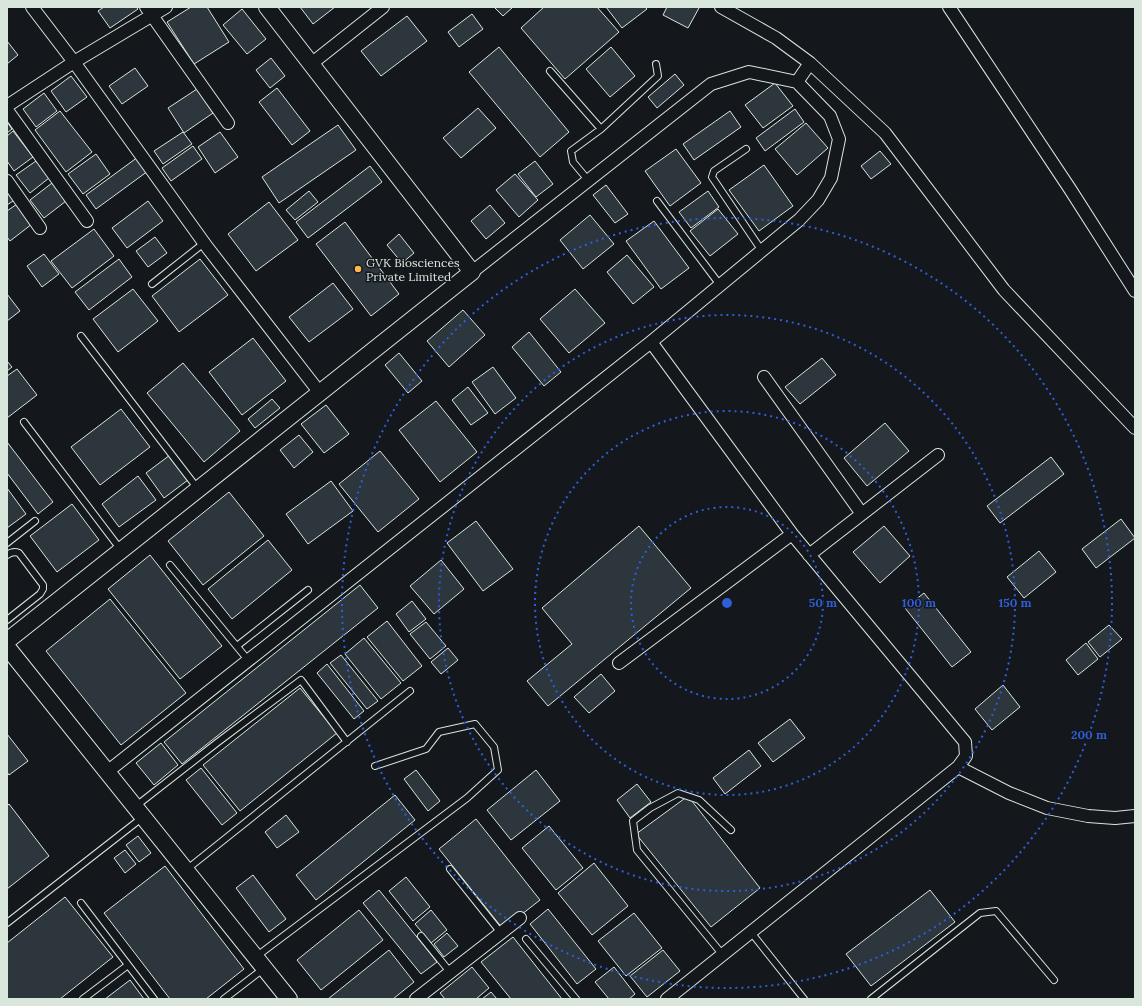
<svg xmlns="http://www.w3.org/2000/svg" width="1142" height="1006" viewBox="0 0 1142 1006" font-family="Lora,serif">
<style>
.building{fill:#2c363c;stroke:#d8e6dc}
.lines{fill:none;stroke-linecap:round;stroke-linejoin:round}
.lane-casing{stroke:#d8e6dc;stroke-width:8}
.street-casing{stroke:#d8e6dc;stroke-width:14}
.secondary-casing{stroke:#d8e6dc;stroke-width:18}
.lane{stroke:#14181c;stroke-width:6}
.street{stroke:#14181c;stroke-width:12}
.secondary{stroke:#14181c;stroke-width:16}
.ring{fill:none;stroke:#305dd8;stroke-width:2;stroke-dasharray:2 4}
.poi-dot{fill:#ffb74d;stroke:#14181c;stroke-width:1.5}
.labels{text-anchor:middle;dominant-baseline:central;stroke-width:3;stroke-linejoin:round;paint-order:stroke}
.poi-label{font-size:12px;fill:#d8e6dc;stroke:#14181c;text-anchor:start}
.centre{fill:#305dd8;stroke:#14181c;stroke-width:2}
.ring-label{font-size:12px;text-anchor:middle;font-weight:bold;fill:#305dd8;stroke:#14181c;stroke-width:3;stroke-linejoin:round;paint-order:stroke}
</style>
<rect width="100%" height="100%" fill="#14181c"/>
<path class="building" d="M104,7H136L138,9L110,28L98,11Z
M191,7H207L229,42L194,64L167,22Z
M300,7H335L313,24Z
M494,7H513L503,16Z
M544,7H597L619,32L565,79L521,28Z
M606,7H645L647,9L622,28Z
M667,7H697L699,8L688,28L663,15Z
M242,9L266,39L247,54L223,25Z
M472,14L483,29L459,47L448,32Z
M407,16L427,41L381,76L361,51Z
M7,41L18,55L7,64Z
M499,47L569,132L540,157L469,72Z
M611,47L635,76L610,97L586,69Z
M271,58L285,76L270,88L256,70Z
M135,68L148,86L122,104L109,86Z
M675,74L684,85L657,108L648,97Z
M71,76L87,97L66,112L51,91Z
M775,83L793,106L763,128L745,105Z
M277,88L310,131L292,145L259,102Z
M197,89L213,113L184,133L168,108Z
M44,93L57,111L36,127L23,109Z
M478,108L496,128L461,158L443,138Z
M795,109L804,122L765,151L756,138Z
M60,111L92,152L66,172L35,130Z
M730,111L741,127L694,160L683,144Z
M7,122L12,129L7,133Z
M806,123L828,148L797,175L775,149Z
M338,125L356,150L279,203L262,177Z
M13,131L33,157L14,171L7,161V136Z
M183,132L192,144L163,164L154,151Z
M220,132L238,157L215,173L198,147Z
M193,146L202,159L171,181L162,168Z
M676,149L701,183L670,206L645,171Z
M880,151L891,164L871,179L861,166Z
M96,154L110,174L83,194L68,174Z
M138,157L148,171L96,209L86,195Z
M36,161L49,178L30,193L16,175Z
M535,161L553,184L536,197L518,174Z
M764,165L793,206L759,231L729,190Z
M370,166L382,182L308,238L296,222Z
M515,174L538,200L519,217L496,190Z
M52,183L66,201L44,218L30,200Z
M606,185L628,214L615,223L593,195Z
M7,187L16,199L7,205Z
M309,191L318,202L295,220L286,210Z
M708,191L719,207L691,228L679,212Z
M148,201L163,221L127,248L112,228Z
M269,202L298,240L256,271L228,234Z
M17,204L32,224L10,241L7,237V211Z
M490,205L505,223L486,239L471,221Z
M718,209L738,234L710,256L690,231Z
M590,215L614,244L583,269L560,240Z
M654,221L689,268L661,289L626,241Z
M345,222L399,294L371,316L316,244Z
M94,229L114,256L72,288L51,261Z
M399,234L414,253L402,263L387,245Z
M155,237L167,253L148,267L136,251Z
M44,254L59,274L42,287L27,266Z
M627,255L654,287L633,304L607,272Z
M119,259L132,277L89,310L75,292Z
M200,259L228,295L179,332L152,296Z
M333,283L353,309L309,342L289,317Z
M133,289L158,321L118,352L93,319Z
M575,289L605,323L569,353L540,319Z
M7,294L20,311L7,321Z
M463,310L485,335L449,367L427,341Z
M529,332L561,372L544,386L512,347Z
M253,338L286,381L242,415L209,372Z
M399,353L422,381L408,393L385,365Z
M822,358L836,375L800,404L785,387Z
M7,361L12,367L7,371Z
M183,363L240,431L204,462L147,393Z
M493,367L516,398L495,414L472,382Z
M17,369L37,395L7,418V376Z
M468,387L488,413L471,425L452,400Z
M272,399L280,408L255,428L248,419Z
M436,401L477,452L440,482L399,430Z
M326,405L349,434L324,453L301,424Z
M121,409L150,447L100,485L71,447Z
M885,423L909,451L867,486L844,458Z
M299,435L313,452L294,468L280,450Z
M7,442L53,502L38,514L7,473Z
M380,451L419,499L378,532L339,484Z
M170,455L188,480L164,498L146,473Z
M1051,457L1064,474L1000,523L987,506Z
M138,476L156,500L119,527L102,504Z
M331,481L353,511L308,544L286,514Z
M7,488L26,514L7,528Z
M229,492L264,536L203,585L168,541Z
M72,504L99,540L57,572L30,536Z
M1121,519L1135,538L1096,568L1082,549Z
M476,521L513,569L483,591L447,543Z
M639,526L691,588L548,706L527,681L572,644L542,608Z
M884,526L910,556L880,583L853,552Z
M268,540L292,570L232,619L208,589Z
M1039,551L1056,572L1024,598L1007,577Z
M150,555L222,646L180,679L108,589Z
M441,560L464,589L434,614L410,586Z
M360,585L378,608L182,764L164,742Z
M924,593L971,652L952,667L905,608Z
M110,599L186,693L121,745L46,651Z
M412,601L426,619L409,632L396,614Z
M387,621L422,666L403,681L367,637Z
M426,622L446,646L430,659L410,634Z
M1109,625L1122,639L1100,657L1088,642Z
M364,638L401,683L381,699L345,654Z
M1086,643L1098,659L1078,675L1066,660Z
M448,648L458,660L441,674L431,662Z
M341,655L378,701L367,709L330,663Z
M327,664L364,711L354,719L317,673Z
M601,674L615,691L589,713L574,697Z
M1003,685L1020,707L992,730L975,709Z
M300,688L337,733L240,811L203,765Z
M790,719L805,738L773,762L758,743Z
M7,734L28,761L9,775L7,772Z
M161,743L178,765L154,785L136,763Z
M749,750L761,766L725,794L713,778Z
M201,768L237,813L222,825L186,780Z
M416,770L440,801L428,811L404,779Z
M536,770L560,801L511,840L487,810Z
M637,784L651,802L630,818L617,800Z
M395,795L415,820L316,900L296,875Z
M688,796L760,888L711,927L636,834Z
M9,804L49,856L7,889V806Z
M286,815L299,832L277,848L265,832Z
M476,819L540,900L503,929L439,849Z
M549,826L583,868L556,890L522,848Z
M138,836L151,853L139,862L126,845Z
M125,850L136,864L125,873L114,858Z
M594,863L628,906L592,935L558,893Z
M165,866L244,969L206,999H170L104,913Z
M253,875L286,919L269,932L236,888Z
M406,877L430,907L413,921L389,891Z
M379,890L437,962L421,974L363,903Z
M930,890L955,922L871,986L846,954Z
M65,897L113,957L60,999H7V943Z
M548,909L596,969L577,984L530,924Z
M359,910L383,940L321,990L297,960Z
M431,910L447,930L431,943L415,924Z
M634,913L662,948L626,976L598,941Z
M447,933L458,946L444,957L434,944Z
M513,937L562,999H511L481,962Z
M389,950L414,982L393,999H328Z
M663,950L680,971L647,997L630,976Z
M472,967L489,988L476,999H445L440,993Z
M614,967L635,994L629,999H609L595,982Z
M130,980L144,999H105Z
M491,992L497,999H482Z"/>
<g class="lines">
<g class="lane-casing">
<path id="lane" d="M550,71L601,129
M746,149L714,171L712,177L762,251
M588,180L573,162L571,151L601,129L658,76L656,64
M657,201L720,285
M152,284L204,243
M81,336L198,489
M24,422L121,550
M7,543L35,521
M7,555C11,552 14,551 19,553L43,585V589L40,594L7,620
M170,565L248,660
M237,646L308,590
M136,806L218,742L301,680L347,742
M450,869L501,933
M186,870L410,691
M81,903L154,999
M7,923L143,817
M750,931L804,999
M421,936L450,972
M526,939L576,999
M722,954L637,850L633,821L650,808L678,793L699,800L731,830
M257,956L467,798L498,770L494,747L475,724L439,732L426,749L375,766
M83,999L128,965
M224,999L263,969
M871,999L980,913L996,911L1054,980"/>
</g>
<g class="street-casing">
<path id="street" d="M32,7L74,62L207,247L320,393
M146,7L228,123
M721,7L776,38L810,63L885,133L1004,290L1135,428
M949,7L1070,189L1135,291
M311,64L383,7
M797,82L810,63
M7,106L74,62L166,7
M7,110L87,221
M7,181L40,228
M651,342L792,534L965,742L966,756L958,767L667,999
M764,377L862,514
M809,555L938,455
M619,663L792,534
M958,767L1009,793L1047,808L1088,816L1115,818L1135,816
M107,772L651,342L799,220L818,200L831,178L839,139L830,116L797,82L749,72L711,84L472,272
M416,999L520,918"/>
</g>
<g class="secondary-casing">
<path id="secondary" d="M7,641L472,272L267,7
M7,647L289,999"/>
</g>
<use href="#lane" class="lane"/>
<use href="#street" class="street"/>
<use href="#secondary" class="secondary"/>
</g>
<g class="ring">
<circle cx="727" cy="603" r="96"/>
<circle cx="727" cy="603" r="192"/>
<circle cx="727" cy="603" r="288"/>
<circle cx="727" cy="603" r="385"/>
</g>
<circle class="poi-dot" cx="358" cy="269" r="4"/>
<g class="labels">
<g class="poi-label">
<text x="366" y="262">GVK Biosciences<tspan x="366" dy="14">Private Limited</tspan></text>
</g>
</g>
<circle cx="727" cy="603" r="6" class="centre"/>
<g class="ring-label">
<text x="823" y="607">50 m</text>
<text x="919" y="607">100 m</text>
<text x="1015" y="607">150 m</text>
<text x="1089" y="739">200 m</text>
</g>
<rect width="1142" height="1006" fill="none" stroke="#d8e6dc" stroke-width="16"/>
</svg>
